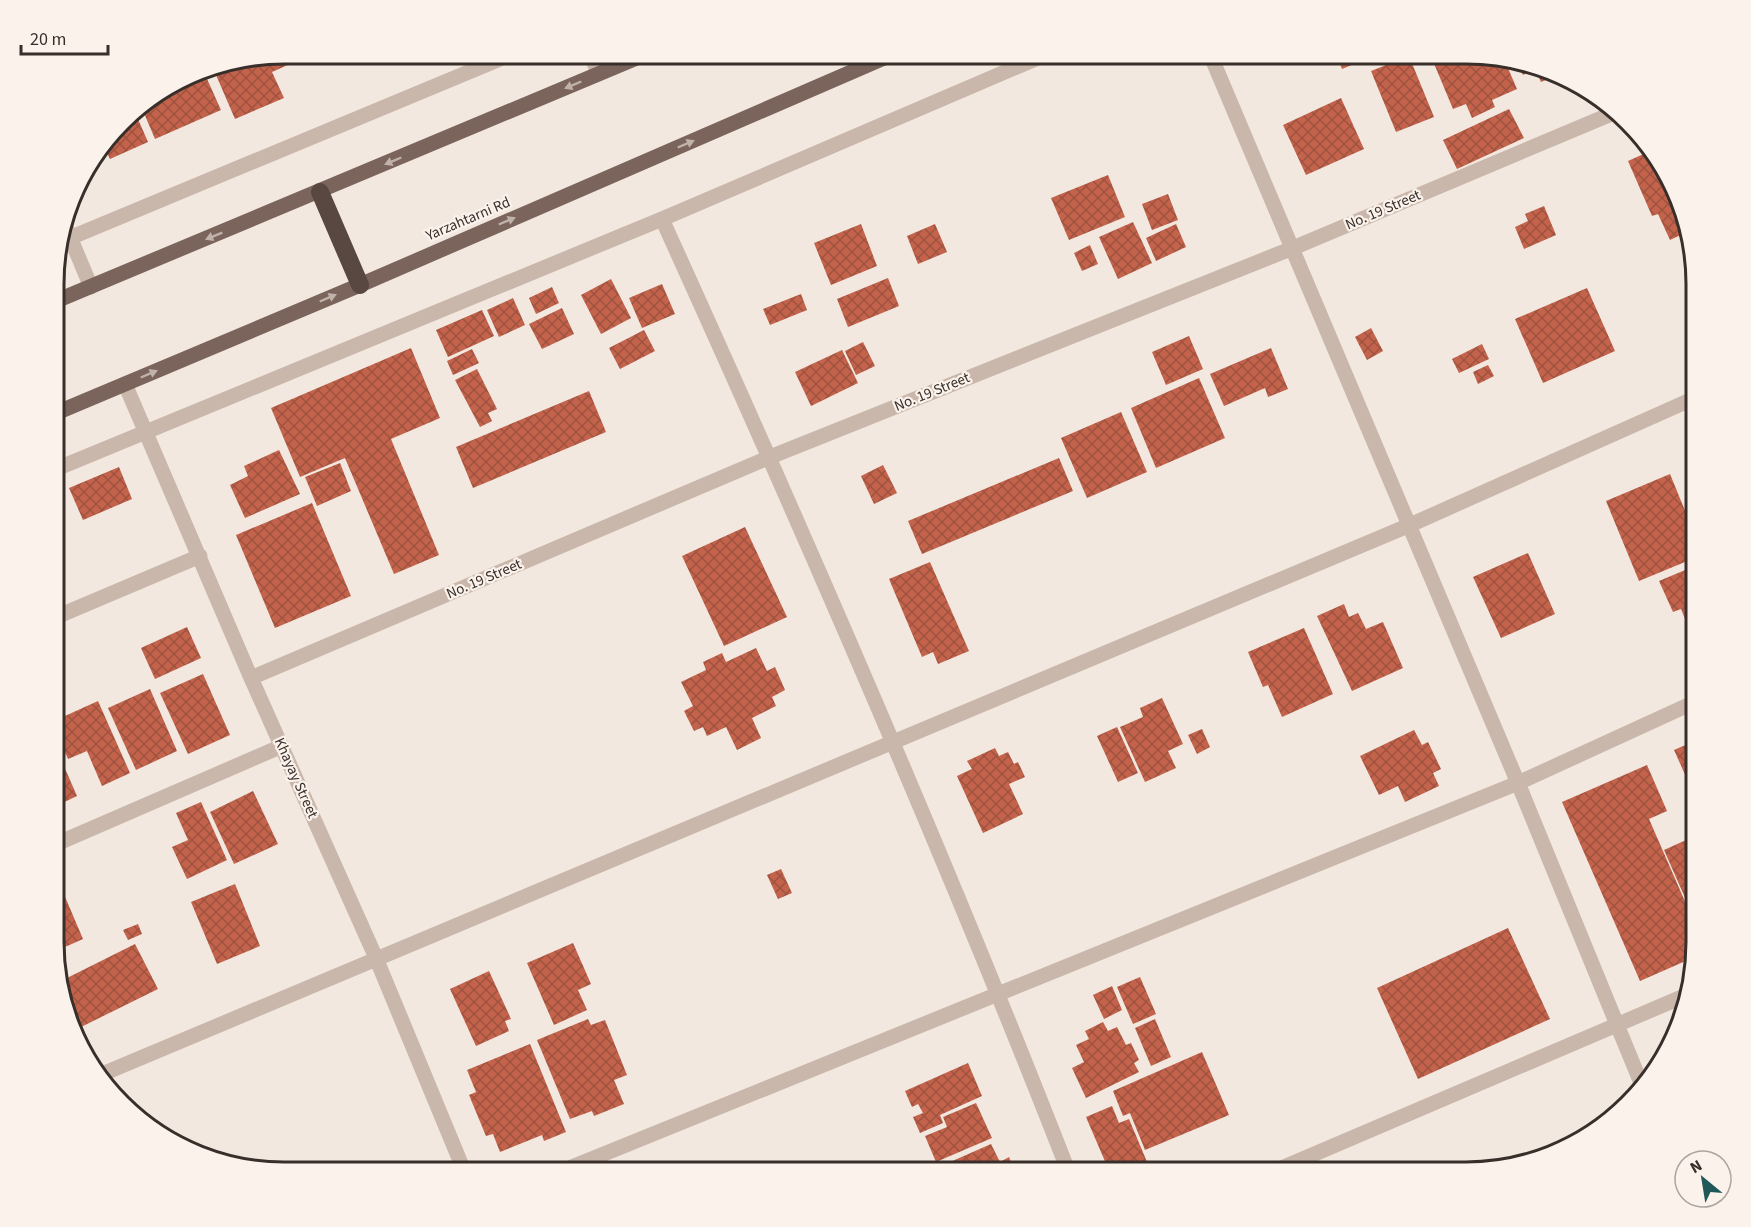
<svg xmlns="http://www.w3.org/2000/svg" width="1751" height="1227" viewBox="0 0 1751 1227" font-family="'Source Sans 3',sans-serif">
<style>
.building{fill:url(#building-cross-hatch)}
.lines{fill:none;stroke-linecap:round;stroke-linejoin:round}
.minor{stroke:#cab7ab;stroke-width:15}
.major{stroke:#7a645b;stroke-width:15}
.highway{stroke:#594741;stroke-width:18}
.oneway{fill:#c0b2aa}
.labels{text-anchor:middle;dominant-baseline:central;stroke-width:4.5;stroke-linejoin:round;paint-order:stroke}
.street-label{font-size:15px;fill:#382e2a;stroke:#faf2eb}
.rim{fill:none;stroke:#382e2a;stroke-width:3}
</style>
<defs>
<pattern id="building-cross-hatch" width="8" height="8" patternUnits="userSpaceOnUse" patternTransform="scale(1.5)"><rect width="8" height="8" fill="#c3634c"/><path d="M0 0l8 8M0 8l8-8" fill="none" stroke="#9f523f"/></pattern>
</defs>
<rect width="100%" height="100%" fill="#f2e8df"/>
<path class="building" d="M285,54L290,64L272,72L284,98L235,119L213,68Z
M1336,54H1378L1342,69Z
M1430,54H1482L1504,59L1517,89L1492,100L1495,107L1472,118L1466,104L1453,109Z
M1409,56L1434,117L1396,132L1371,71Z
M1517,62L1541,66L1558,75L1541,82L1535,69L1523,75Z
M203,70L221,110L155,139L141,106L196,71Z
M1341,98L1364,149L1306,175L1283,125Z
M1509,109L1524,138L1457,169L1443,140Z
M134,110L148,142L110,159L104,147Z
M1648,152L1673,182L1687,232L1670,240L1658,214L1652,216L1628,161Z
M98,155L102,162L89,168Z
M1108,175L1125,217L1069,240L1051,198Z
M1168,194L1178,220L1152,230L1142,204Z
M1544,206L1556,235L1524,249L1515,227L1528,221L1525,214Z
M1133,222L1152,263L1118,279L1099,237Z
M861,224L877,266L831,285L814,243Z
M935,224L947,252L918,264L907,236Z
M1176,224L1186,247L1156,261L1146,238Z
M1090,245L1098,264L1082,271L1074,253Z
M888,278L899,306L848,327L837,299Z
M611,279L631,318L601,334L581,295Z
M662,284L675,314L642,328L629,298Z
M552,287L559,303L536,314L529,298Z
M1587,288L1615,351L1543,383L1515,319Z
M801,294L807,310L770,325L763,309Z
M513,298L525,325L499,337L487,310Z
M562,308L574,334L542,349L529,324Z
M482,310L494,336L448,357L436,330Z
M1371,328L1383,351L1367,360L1355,337Z
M644,330L655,351L620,369L609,348Z
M1189,336L1203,369L1166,385L1152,352Z
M863,342L875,366L856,375L845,351Z
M1482,344L1489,359L1459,373L1452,359Z
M411,348L440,418L391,439L439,555L394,574L345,458L300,477L271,408Z
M1271,348L1288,389L1268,397L1265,388L1224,406L1210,374Z
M472,349L479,363L453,375L447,361Z
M842,350L858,383L811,406L795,372Z
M1488,365L1494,376L1478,384L1473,372Z
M477,369L497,409L488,413L492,421L480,427L455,380Z
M1199,378L1225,438L1156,468L1131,408Z
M589,391L606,432L473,488L456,447Z
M1121,412L1147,472L1087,498L1061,438Z
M279,450L300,494L245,518L230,485L248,476L244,466Z
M1059,458L1073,491L922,554L908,521Z
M340,463L351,491L317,506L305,477Z
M883,465L897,493L874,504L861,476Z
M119,467L132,499L83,520L69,488Z
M1670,474L1697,540V557L1639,581L1606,501Z
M312,503L351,596L275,628L236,535Z
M745,527L787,617L724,646L682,556Z
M1528,553L1555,614L1501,638L1473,577Z
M930,562L969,651L938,664L933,652L922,657L889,579Z
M1697,565V623L1688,626L1681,609L1673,612L1659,581Z
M1344,604L1349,617L1358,613L1366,629L1383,622L1403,668L1352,691L1317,616Z
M187,627L201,658L155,679L141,648Z
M1304,628L1333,694L1282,717L1268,685L1263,687L1248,652Z
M756,648L767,671L775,667L785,690L772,697L776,706L752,718L761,738L737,750L726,727L707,736L703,727L694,731L684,711L693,706L681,682L706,670L703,662L722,653L726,662Z
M203,674L230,735L188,754L160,693Z
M150,689L177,751L136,770L108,708Z
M1162,698L1183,744L1168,751L1176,768L1145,782L1120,727L1143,717L1140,708Z
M98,701L130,773L102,786L87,751L68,759L56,732V720Z
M1117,727L1138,773L1118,782L1097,736Z
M1202,729L1210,747L1197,754L1188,735Z
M1414,730L1422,745L1428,742L1441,769L1433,773L1439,786L1405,802L1398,786L1379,795L1360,756Z
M1697,740V774L1687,779L1674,750Z
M56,748L77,796L56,806Z
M995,748L999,756L1008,752L1014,764L1018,762L1025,777L1009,784L1023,814L983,833L957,776L972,769L967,761Z
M1647,765L1667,811L1649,819L1697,929V956L1640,981L1562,802Z
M253,791L278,844L234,864L210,812Z
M201,802L227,860L187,879L172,847L188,840L176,813Z
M1686,840L1697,864V925L1664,850Z
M781,869L792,893L778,899L767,875Z
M235,884L260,946L217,964L191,902Z
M60,885L83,939L56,951V887Z
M138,924L142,934L128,940L123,930Z
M1508,928L1550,1019L1418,1079L1377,988Z
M573,943L591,984L578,990L587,1010L554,1025L527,963Z
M135,944L158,989L75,1030L59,982Z
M489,971L511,1019L505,1021L509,1031L476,1046L450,989Z
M1140,977L1156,1014L1133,1024L1117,987Z
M1112,986L1122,1010L1104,1019L1093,995Z
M588,1019L591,1025L605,1020L627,1075L614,1080L624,1104L594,1116L592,1111L570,1119L537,1040Z
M1155,1019L1171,1057L1151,1066L1135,1028Z
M1103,1022L1108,1031L1117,1027L1126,1045L1131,1043L1139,1060L1134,1063L1139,1072L1086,1098L1072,1068L1084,1062L1076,1045L1089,1039L1085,1031Z
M530,1044L566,1132L544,1141L542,1135L500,1152L493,1134L486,1136L469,1095L476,1092L467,1070Z
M1202,1052L1229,1115L1145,1150L1130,1113L1123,1116L1113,1091Z
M968,1063L982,1096L940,1115L943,1123L920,1133L913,1117L923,1113L918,1104L912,1107L905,1091Z
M976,1103L992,1138L936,1162L925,1136L947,1127L943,1117Z
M1112,1106L1119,1123L1129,1119L1150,1169L1141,1173H1110L1086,1117Z
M991,1144L1000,1162L1009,1157L1015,1173H933L932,1170Z"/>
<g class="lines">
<path class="minor" d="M591,54L598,74
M1210,54L1518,783L1643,1088
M662,219C805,534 943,850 1069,1173
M65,225L91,287
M60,242L512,54
M125,384L251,678L376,958L465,1173
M56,469L662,219L1047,54
M56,617L200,556
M251,678L770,457L1293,248L1616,112
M56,844L282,746
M100,1075L1410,525L1697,397
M557,1173L1518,783L1697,701
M1270,1173L1689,994"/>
<path class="major" d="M56,301L646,54
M56,413L360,285L893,54"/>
<path class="highway" d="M320,192L360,285"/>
</g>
<defs><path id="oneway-solid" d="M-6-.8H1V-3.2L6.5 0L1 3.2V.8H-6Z" transform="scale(1.5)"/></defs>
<g class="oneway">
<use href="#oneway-solid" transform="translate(573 85) rotate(157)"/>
<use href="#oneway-solid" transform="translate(686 144) rotate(-23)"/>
<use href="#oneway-solid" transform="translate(393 161) rotate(157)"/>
<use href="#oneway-solid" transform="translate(507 221) rotate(-23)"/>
<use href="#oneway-solid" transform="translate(214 236) rotate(158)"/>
<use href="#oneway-solid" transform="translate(328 298) rotate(-23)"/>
<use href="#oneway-solid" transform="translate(149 374) rotate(-23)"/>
</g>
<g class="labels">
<g class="street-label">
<text transform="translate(1383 210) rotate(-23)">No. 19 Street</text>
<text transform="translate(468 219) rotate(-23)">Yarzahtarni Rd</text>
<text transform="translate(932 392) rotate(-22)">No. 19 Street</text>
<text transform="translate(484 579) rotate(-23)">No. 19 Street</text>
<text transform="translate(296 778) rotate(66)">Khayay Street</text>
</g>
</g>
<path d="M0 0H1751V1227H0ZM284 64H1466A220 220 0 0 1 1686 284V942A220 220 0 0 1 1466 1162H284A220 220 0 0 1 64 942V284A220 220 0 0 1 284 64Z" fill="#faf2eb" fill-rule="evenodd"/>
<path class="rim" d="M284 64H1466A220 220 0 0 1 1686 284V942A220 220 0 0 1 1466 1162H284A220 220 0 0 1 64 942V284A220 220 0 0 1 284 64Z"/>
<g transform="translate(1703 1179) rotate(330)"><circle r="28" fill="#faf2eb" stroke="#aca49e" stroke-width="1.5"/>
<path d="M0-4.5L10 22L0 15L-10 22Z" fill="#205859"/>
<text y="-9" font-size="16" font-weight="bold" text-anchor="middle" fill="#382e2a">N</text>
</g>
<path d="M21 45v9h87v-9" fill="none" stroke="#382e2a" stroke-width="3"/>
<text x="30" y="45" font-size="18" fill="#382e2a" stroke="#faf2eb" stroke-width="4.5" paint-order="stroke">20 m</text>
</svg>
